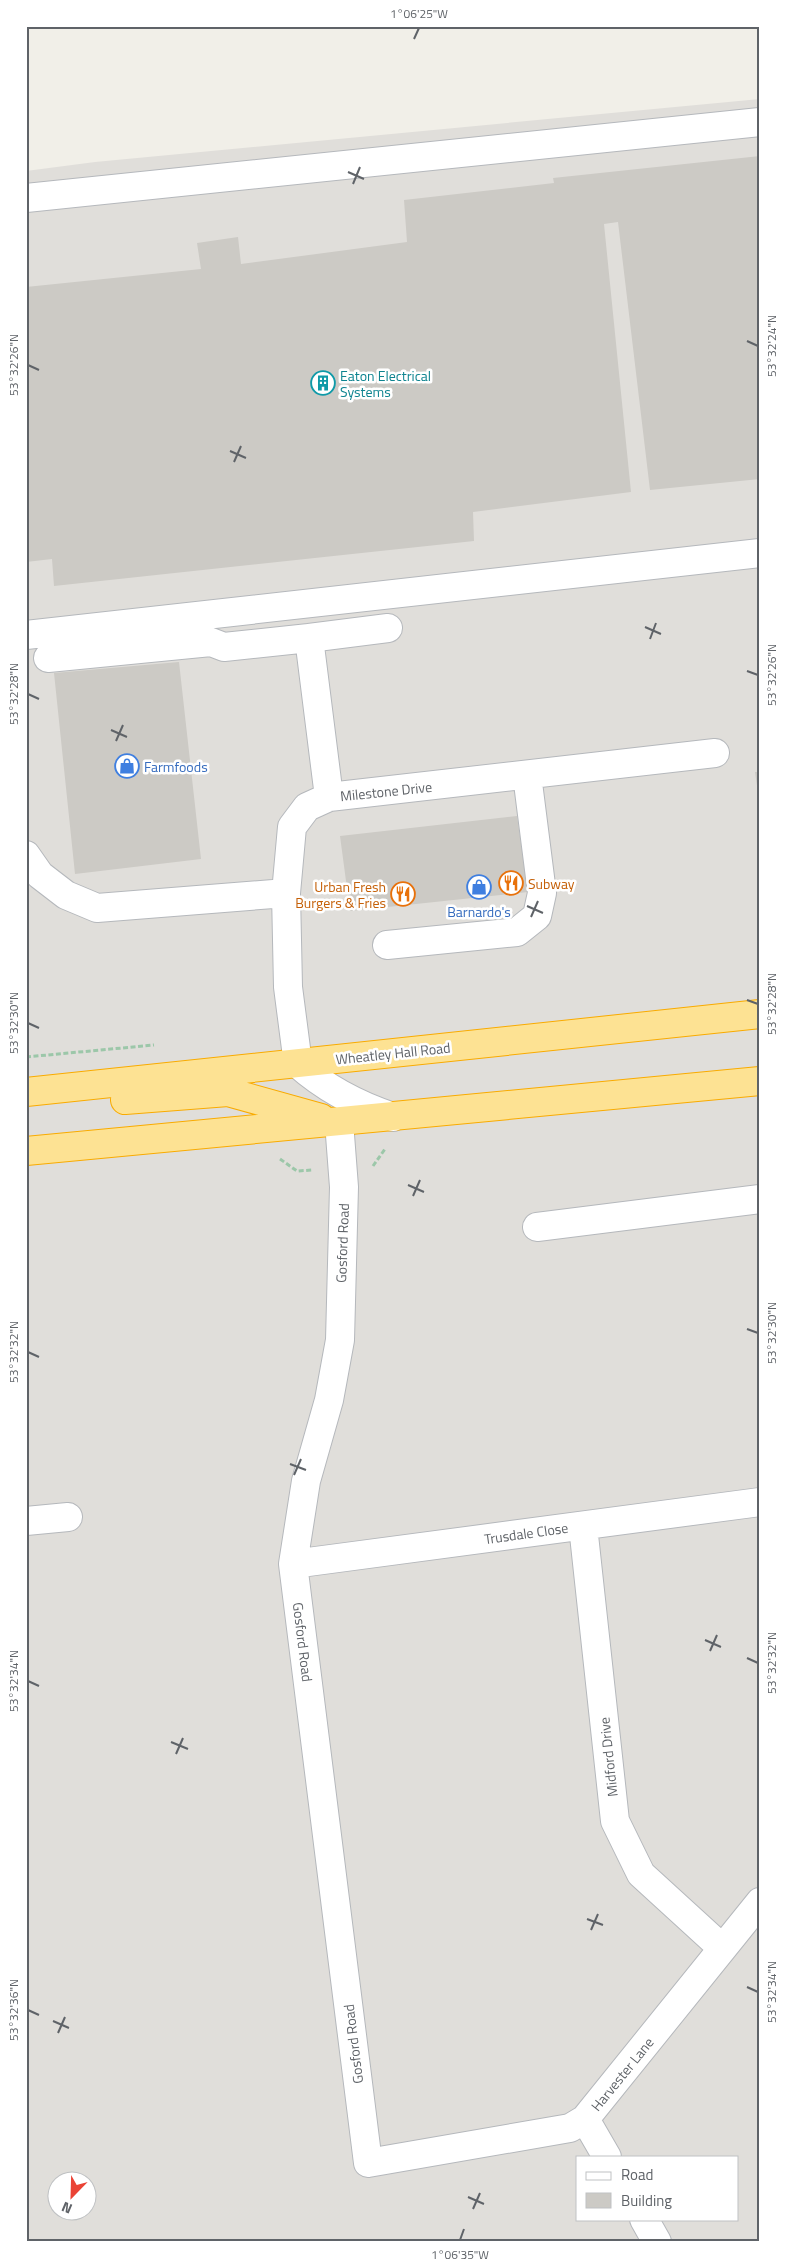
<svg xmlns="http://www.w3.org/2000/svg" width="786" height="2268" viewBox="0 0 786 2268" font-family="'Titillium Web',sans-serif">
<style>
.industrial{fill:#e0deda;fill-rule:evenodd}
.building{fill:#cccac5}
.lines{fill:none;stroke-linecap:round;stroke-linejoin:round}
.minor-casing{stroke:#b5b8bc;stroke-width:30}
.highway-casing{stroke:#f9ab00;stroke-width:30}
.path{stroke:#9cc7a9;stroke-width:3;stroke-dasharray:5 2.5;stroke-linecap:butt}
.minor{stroke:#fff;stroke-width:28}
.highway{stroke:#fde293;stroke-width:28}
.ticks{fill:none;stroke:#5f6368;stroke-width:2}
.labels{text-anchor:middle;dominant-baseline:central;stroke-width:5;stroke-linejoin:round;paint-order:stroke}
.culture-label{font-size:14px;fill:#0d838f;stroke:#fff;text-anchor:start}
.shop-label{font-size:14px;fill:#366cbe;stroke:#fff;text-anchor:start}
.street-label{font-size:14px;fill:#5f6368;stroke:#fff}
.food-label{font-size:14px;fill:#c56008;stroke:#fff;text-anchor:start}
.neatline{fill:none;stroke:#5f6368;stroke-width:2}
.ticks-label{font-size:12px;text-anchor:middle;fill:#5f6368}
</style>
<rect width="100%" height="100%" fill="#f1efe8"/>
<path class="industrial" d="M760,99V2242H26V171L95,162ZM577,2157H737V2219H577ZM58,2180H88V2210H58Z"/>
<path class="building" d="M760,156V479L650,490L618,222L604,224L631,492L473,512L474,541L54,586L52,559L26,562V287L201,269L197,243L238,237L241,264L407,242L404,200L554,183L553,178Z
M179,662L201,859L75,874L54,673Z
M755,772H760V799H759Z
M517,816L528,892L350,911L340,836Z"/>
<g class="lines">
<g class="minor-casing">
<path id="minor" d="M26,198L760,122
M26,635L760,553
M48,658L211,642L224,647L309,638
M329,797L309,638L388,628
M26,855L40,875L66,895L97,908L286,893
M387,945L517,932L537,916L542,893L527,775
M393,1117C357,1105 326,1089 298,1064L288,987L286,893L292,827L307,807L329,797L715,753
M339,1122L344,1187L340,1340L329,1400L306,1481L293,1564L368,2163L570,2128L585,2119L760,1902
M537,1227L760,1199
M26,1521L68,1517
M583,1526L615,1821L641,1874L722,1948
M293,1564L760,1502
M585,2119L607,2157
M644,2219L657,2242"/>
</g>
<g class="highway-casing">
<path id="highway" d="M26,1092L760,1014
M125,1100L228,1092L321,1118
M26,1151L760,1081"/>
</g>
<path class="path" d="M26,1057L154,1045
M280,1159L297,1171L312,1170
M373,1166L385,1149"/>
<use href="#minor" class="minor"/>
<use href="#highway" class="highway"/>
</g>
<path class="ticks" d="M414,39L419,28M348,172L364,179M353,184L360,167M747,341L758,346M28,365L39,370M230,451L246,458M234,462L241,446M645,627L661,634M650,639L656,623M747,671L758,675M28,694L39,699M111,730L127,737M116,741L123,725M527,906L543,913M531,917L538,901M747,1000L758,1004M28,1023L39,1028M408,1185L424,1192M413,1196L420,1180M747,1329L758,1333M28,1352L39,1357M290,1464L306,1470M294,1475L301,1459M705,1640L721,1647M710,1651L717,1635M747,1658L758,1663M28,1681L39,1686M171,1742L188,1749M176,1754L183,1738M587,1919L603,1925M591,1930L598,1914M747,1987L758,1992M28,2010L39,2015M53,2021L69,2028M58,2033L65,2017M468,2197L484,2204M473,2209L480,2193M460,2240L464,2229"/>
<defs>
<g id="building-ring" transform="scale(1.25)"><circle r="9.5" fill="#fff" stroke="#0f9aa8" stroke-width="1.5"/><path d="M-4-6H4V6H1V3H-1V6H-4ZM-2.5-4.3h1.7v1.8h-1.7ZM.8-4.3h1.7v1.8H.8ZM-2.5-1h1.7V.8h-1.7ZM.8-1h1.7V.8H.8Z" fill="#0f9aa8"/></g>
<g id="shop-ring" transform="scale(1.25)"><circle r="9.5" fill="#fff" stroke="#3f7fe0" stroke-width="1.5"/><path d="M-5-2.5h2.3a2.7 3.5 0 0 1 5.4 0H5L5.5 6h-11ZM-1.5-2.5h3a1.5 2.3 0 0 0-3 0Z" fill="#3f7fe0"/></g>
<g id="restaurant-ring" transform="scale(1.25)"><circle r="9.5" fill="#fff" stroke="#e8710a" stroke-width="1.5"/><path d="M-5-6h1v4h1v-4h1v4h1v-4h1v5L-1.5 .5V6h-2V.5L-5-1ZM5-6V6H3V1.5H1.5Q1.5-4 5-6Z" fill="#e8710a"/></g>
</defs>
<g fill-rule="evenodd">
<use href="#building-ring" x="323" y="383"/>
<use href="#shop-ring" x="127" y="766"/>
<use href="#restaurant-ring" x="511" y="883"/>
<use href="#shop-ring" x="479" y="887"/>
<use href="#restaurant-ring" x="403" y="894"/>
</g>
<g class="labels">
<g class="culture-label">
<text x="340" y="375">Eaton Electrical<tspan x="340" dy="16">Systems</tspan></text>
</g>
<g class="shop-label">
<text x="144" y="766">Farmfoods</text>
<text x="479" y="911" text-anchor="middle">Barnardo's</text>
</g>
<g class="street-label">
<text transform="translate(386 791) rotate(-6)">Milestone Drive</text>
<text transform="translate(393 1053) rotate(-6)">Wheatley Hall Road</text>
<text transform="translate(342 1243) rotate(-88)">Gosford Road</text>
<text transform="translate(526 1533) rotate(-8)">Trusdale Close</text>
<text transform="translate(303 1642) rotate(83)">Gosford Road</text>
<text transform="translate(608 1757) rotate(-96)">Midford Drive</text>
<text transform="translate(353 2044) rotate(-97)">Gosford Road</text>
<text transform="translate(622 2074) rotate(-51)">Harvester Lane</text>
</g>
<g class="food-label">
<text x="528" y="883">Subway</text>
<text x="386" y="886" text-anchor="end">Urban Fresh<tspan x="386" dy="16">Burgers &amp; Fries</tspan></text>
</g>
</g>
<rect width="786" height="2268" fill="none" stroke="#ffffff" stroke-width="55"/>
<rect x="576" y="2156" width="162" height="65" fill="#ffffff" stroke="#bfc1c3"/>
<rect x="586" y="2172" width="25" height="8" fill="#ffffff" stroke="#bfc1c3"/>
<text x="621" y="2180" font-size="15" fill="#5f6368">Road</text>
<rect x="586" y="2193" width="25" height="15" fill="#cccac5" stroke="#bfc1c3"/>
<text x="621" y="2206" font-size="15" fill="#5f6368">Building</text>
<g transform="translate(72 2196) rotate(203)"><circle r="24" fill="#ffffff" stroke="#bfc1c3"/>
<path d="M0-4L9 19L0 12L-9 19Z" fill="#ea4335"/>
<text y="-8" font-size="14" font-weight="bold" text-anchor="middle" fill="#5f6368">N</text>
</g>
<rect x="28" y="28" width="730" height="2212" class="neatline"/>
<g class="ticks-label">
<text x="419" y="18">1°06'25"W</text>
<text transform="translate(772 346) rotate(-90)" y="4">53°32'24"N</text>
<text transform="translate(14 365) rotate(-90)" y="4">53°32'26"N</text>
<text transform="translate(772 675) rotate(-90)" y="4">53°32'26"N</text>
<text transform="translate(14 694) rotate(-90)" y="4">53°32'28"N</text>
<text transform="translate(772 1004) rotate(-90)" y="4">53°32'28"N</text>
<text transform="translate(14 1023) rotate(-90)" y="4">53°32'30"N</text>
<text transform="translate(772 1333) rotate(-90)" y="4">53°32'30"N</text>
<text transform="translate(14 1352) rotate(-90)" y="4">53°32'32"N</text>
<text transform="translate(772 1663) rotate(-90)" y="4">53°32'32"N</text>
<text transform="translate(14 1681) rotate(-90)" y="4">53°32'34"N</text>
<text transform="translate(772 1992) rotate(-90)" y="4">53°32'34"N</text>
<text transform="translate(14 2010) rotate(-90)" y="4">53°32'36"N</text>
<text x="460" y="2259">1°06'35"W</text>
</g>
</svg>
